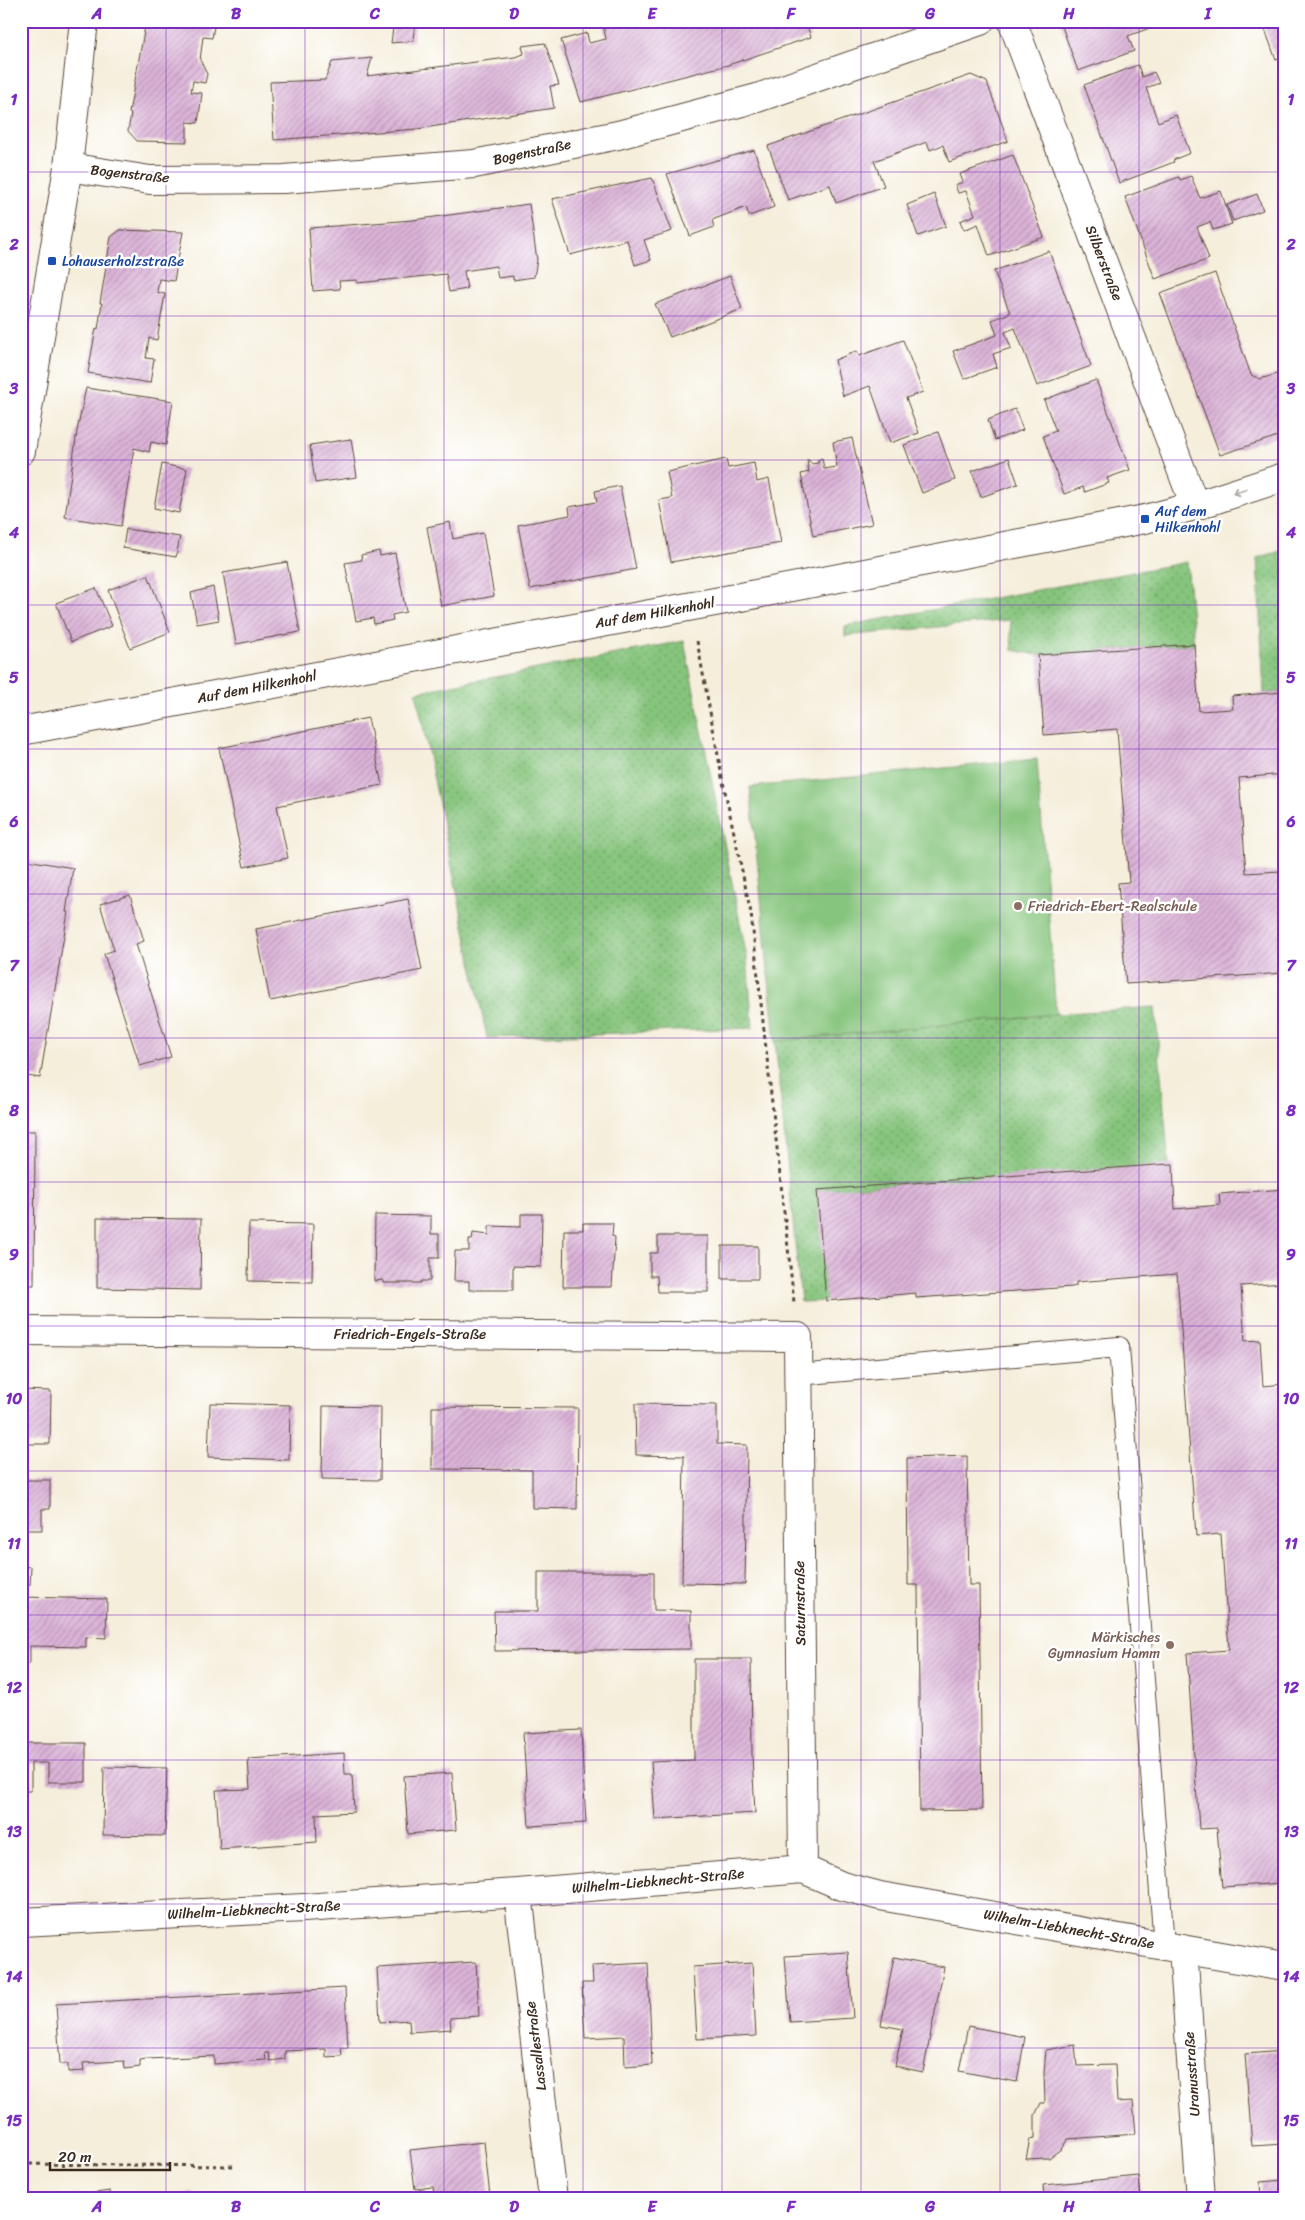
<svg xmlns="http://www.w3.org/2000/svg" width="1305" height="2220" viewBox="0 0 1305 2220" font-family="Sriracha,sans-serif">
<style>
.grass{fill:url(#grass-dots);stroke:#60784e}
.park{fill:#86c57d;stroke:#60784e}
.building{fill:url(#building-hatch)}
.lines{fill:none;stroke-linecap:round;stroke-linejoin:round}
.service-casing{stroke:#57473a;stroke-width:22}
.minor-casing{stroke:#57473a;stroke-width:30}
.tertiary-casing{stroke:#57473a;stroke-width:30}
.path{stroke:#57473a;stroke-width:3;stroke-dasharray:4 4;stroke-linecap:butt}
.service{stroke:#fff;stroke-width:20}
.minor{stroke:#fff;stroke-width:28}
.tertiary{stroke:#fff;stroke-width:28}
.oneway{stroke:#a79f9a}
.grid{fill:none;stroke:#7b2cbf;stroke-width:1;stroke-opacity:0.55}
.transit-dot{fill:#1a4fb4;stroke:#fff;stroke-width:2}
.education-dot{fill:#8d6e63;stroke:#fff;stroke-width:2}
.labels{text-anchor:middle;dominant-baseline:central;stroke-width:5;stroke-linejoin:round;paint-order:stroke}
.street-label{font-size:14px;fill:#3b2a1e;stroke:#fff}
.transit-label{font-size:14px;fill:#164399;stroke:#fff;text-anchor:start}
.education-label{font-size:14px;fill:#785e54;stroke:#fff;text-anchor:start}
.neatline{fill:none;stroke:#7b2cbf;stroke-width:2}
.grid-label{font-size:16px;text-anchor:middle;font-weight:bold;fill:#7b2cbf}
</style>
<defs>
<pattern id="grass-dots" width="8" height="8" patternUnits="userSpaceOnUse" patternTransform="scale(1.25)"><rect width="8" height="8" fill="#86c57d"/><path d="M2 2h.1M6 6h.1" fill="none" stroke="#6fa066" stroke-width="1.8" stroke-linecap="round"/></pattern>
<pattern id="building-hatch" width="6" height="6" patternUnits="userSpaceOnUse" patternTransform="scale(1.25)"><rect width="6" height="6" fill="#dcb4d9"/><path d="M-1 1l2-2M0 6l6-6M5 7l2-2" fill="none" stroke="#b493af"/></pattern>
</defs>
<rect width="100%" height="100%" fill="#fff"/>
<filter id="ink" filterUnits="userSpaceOnUse"><feTurbulence type="fractalNoise" baseFrequency=".02" numOctaves="2"/><feDisplacementMap in="SourceGraphic" scale="10" xChannelSelector="R" yChannelSelector="G"/><feConvolveMatrix kernelMatrix="1 2 1 2 8 2 1 2 1" color-interpolation-filters="sRGB"/></filter>
<filter id="wash" filterUnits="userSpaceOnUse"><feTurbulence type="fractalNoise" baseFrequency=".0096" numOctaves="4" result="noise"/><feDisplacementMap in="SourceGraphic" scale="20" xChannelSelector="R" yChannelSelector="G"/><feGaussianBlur stdDeviation="1.12" result="paint"/><feColorMatrix in="noise" values="0 0 0 0 0 0 0 0 0 0 0 0 0 0 0 0 0 1.4 0 .05"/><feComposite in="paint" operator="in"/></filter>
<g filter="url(#wash)">
<rect width="100%" height="100%" fill="#f5eedb"/>
<path class="grass" d="M1284,550V692L1264,693L1257,558Z
M1187,562L1194,644L1038,655L1012,650L1010,620L845,636V626Z
M684,641L747,958L753,1028L487,1038L416,692Z
M1155,1007L1169,1166L855,1187L826,1301L801,1302L775,1041L1056,1014Z"/>
<path class="park" d="M1037,759L1056,1014L775,1041L750,787Z"/>
<g id="blocks">
<path class="building" d="M146,21H215L212,38L203,37L200,60L207,74L205,83L193,81L191,92L202,93L198,123L187,122V142L137,141L128,131L131,114L129,113Z
M394,21H415L413,41L391,43Z
M616,21H805L811,37L728,65L581,102L561,40L587,33L589,43L606,39L603,25Z
M1060,21H1157L1158,25L1128,36L1134,51L1078,71Z
M1262,21H1284V58L1276,60Z
M545,43L559,85L550,86L554,108L417,129L274,140L270,82L325,80L332,62L372,58L367,76L515,57L524,54L522,46Z
M1138,65L1142,77L1154,72L1159,83L1146,88L1158,122L1176,115L1190,153L1173,160L1174,162L1119,183L1084,85Z
M971,75L987,82L1008,141L949,162L943,145L930,150L927,142L874,161L884,186L836,203L830,185L788,200L768,146Z
M754,150L774,207L749,216L746,207L712,220L714,227L690,236L667,174Z
M1013,155L1044,237L989,256L978,224L964,230L960,221L975,215L966,191L958,193L955,185L963,182L960,174Z
M1191,176L1200,198L1221,191L1232,224L1213,230L1210,222L1197,227L1209,259L1155,279L1125,197L1179,177L1180,180Z
M652,178L672,231L644,240L651,260L635,265L627,240L570,255L552,199Z
M934,194L946,226L918,236L907,205Z
M1257,194L1263,210L1233,221L1227,205Z
M529,204L537,260L534,277L513,280V276L498,278L496,266L464,271L467,289L449,292L446,274L357,283V280L339,281L340,289L313,291L309,228L413,220Z
M120,230L183,232L174,281L159,279L157,292L165,294L157,340L149,338L146,358L154,359L150,383L88,373L96,328L98,329L102,303H100L111,237Z
M1049,251L1091,366L1037,386L1015,328L1005,332L1011,348L993,354L997,367L964,379L953,351L997,335L992,320L1010,313L994,271Z
M1215,273L1251,375L1260,379L1284,372V434L1220,455L1160,293Z
M730,276L742,309L670,337L655,304Z
M903,340L923,392L906,398L919,433L890,443L870,386L843,396L835,360L857,351L859,356Z
M1096,380L1130,470L1107,478L1109,483L1085,492L1083,487L1064,494L1043,436L1056,431L1044,400Z
M86,388L173,401L166,445L151,442L149,452L134,448L121,526L65,517L77,431Z
M1015,409L1023,430L995,440L988,420Z
M938,432L955,480L922,493L904,445Z
M852,438L872,524L813,536L801,474L809,472L807,460H809L811,464L818,463V460L822,458L824,469L837,467L833,442Z
M351,439L357,477L315,483L310,445Z
M1009,458L1018,484L981,497L972,471Z
M726,459L728,468L754,463L757,482L769,479L781,543L671,562L659,500L672,498L667,472Z
M162,464L187,469L179,513L154,508Z
M620,486L636,569L530,589L518,525L570,515L569,507L597,502L595,491Z
M450,522L453,539L483,533L494,596L441,606L427,527Z
M126,529L180,537L176,557L123,548Z
M379,551L380,556L395,553L406,612L392,615L393,620L374,624L373,618L356,621L345,563L362,560L361,555Z
M287,562L300,632L236,644L223,573Z
M148,575L170,632L130,648L108,590Z
M213,587L219,620L197,624L191,593Z
M96,588L112,626L71,642L56,603Z
M1194,644L1199,711L1233,709L1232,696L1284,692V774L1239,778L1246,873L1281,871L1284,902V973L1126,984L1118,883L1129,882L1117,729L1044,735L1038,655Z
M368,718L382,785L277,806L288,858L244,867L219,748Z
M21,859L73,868L66,912H68L40,1078L21,1075Z
M130,895L144,941L136,944L171,1057L140,1066L104,954L114,950L100,904Z
M408,899L422,970L270,1001L256,929Z
M21,1131H35L34,1285H21Z
M1169,1164H1173L1175,1209L1220,1205L1219,1194L1284,1189V1283L1241,1286L1245,1341L1260,1340L1263,1386L1284,1384V1883L1222,1887L1217,1828L1199,1829L1187,1653L1229,1650L1221,1534L1196,1536L1177,1274L1076,1282V1286L1072,1287L916,1298V1293L826,1301L817,1190Z
M521,1214H542L541,1267L513,1266V1290H469V1281H454L455,1251H469V1240H472L473,1233L489,1235V1226L521,1227Z
M375,1215L431,1216V1234H439V1258H430V1281H421V1283H383V1280L374,1281Z
M97,1218L201,1219L200,1290L97,1288Z
M249,1223L313,1224L312,1282L248,1281Z
M583,1223H613L612,1236L615,1237L612,1287H563L564,1230H583Z
M658,1236H708V1292H658L657,1276H650V1253H658Z
M722,1246H758V1279H722Z
M21,1390L51,1391L50,1444H21Z
M210,1403L290,1405L289,1460L208,1457Z
M635,1404L717,1405V1444L747,1445L745,1584L682,1583L684,1456L636,1455Z
M323,1406L381,1407L380,1480L322,1479Z
M432,1407L578,1408L577,1509L532,1508V1470L432,1469Z
M967,1456L969,1585H979L982,1810L920,1811L918,1585H908L907,1458Z
M21,1480H50V1509H42V1530H21Z
M21,1566L31,1567L30,1585H23V1595H21Z
M538,1572H654V1610L691,1611V1649L495,1651L494,1611H538Z
M21,1597L107,1599L106,1638L86,1637V1647L30,1646V1664H21Z
M694,1659H751L752,1756L755,1813L655,1819L651,1762L694,1760Z
M21,1694H24V1743H86V1782H48V1763H31V1791H21Z
M581,1730L586,1823L529,1826L523,1733Z
M344,1753L345,1774H352L354,1812L316,1814L317,1842L220,1849L216,1790L250,1789L248,1759Z
M104,1767L167,1768L165,1836L103,1835Z
M452,1773L456,1830L408,1834L404,1776Z
M848,1952L853,2018L790,2022L785,1956Z
M894,1957L944,1967L923,2072L895,2066L903,2029L881,2025Z
M476,1962L479,2016L450,2018L451,2029L410,2032L409,2020L380,2022L377,1968Z
M648,1963L652,2065L625,2067L624,2036L585,2038L582,1983H593L592,1966Z
M752,1963L756,2036L697,2039L693,1967Z
M345,1988L348,2048H341L342,2056L326,2057V2049L285,2051V2059L270,2061L269,2053H265L266,2060L214,2064V2056L147,2059L140,2060V2067L125,2069L124,2061L83,2063L84,2071L68,2072V2064H60L56,2004Z
M968,2026L1025,2037L1017,2082L959,2071Z
M1075,2045L1077,2066L1115,2065L1117,2102L1133,2101L1136,2134L1068,2139L1061,2149L1049,2158L1026,2159L1030,2139L1035,2138V2115L1041,2103H1045L1044,2073L1046,2050Z
M1284,2051V2144L1252,2146L1245,2054Z
M484,2142L490,2196L465,2199H435L433,2187L415,2189L410,2150Z
M1139,2176L1141,2199H1044L1043,2185Z
M1284,2180V2199H1261L1260,2182Z
M110,2191L111,2199H58L57,2198Z
M681,2192V2199H635V2198Z
M194,2193L195,2199H153V2198Z
M278,2195L279,2199H251V2197Z"/>
</g>
</g>
<g filter="url(#ink)">
<use href="#blocks" fill-opacity="0" stroke="#57473a" stroke-width="1"/>
<g class="lines">
<g class="service-casing">
<path id="service" d="M798,1373L809,1374L1119,1347L1164,1946"/>
</g>
<g class="minor-casing">
<path id="minor" d="M1012,21L1195,506
M68,167L150,180L284,179L474,164L618,135L757,98L980,21
M21,731L720,601L1145,519L1195,506L1284,477
M21,1331L798,1337L803,1869
M518,1893L553,2199
M21,1922L304,1908L518,1893L803,1869L842,1886L880,1896L1284,1967
M1183,1949L1201,2199"/>
</g>
<g class="tertiary-casing">
<path id="tertiary" d="M21,451L68,167L84,21"/>
</g>
<path class="path" d="M697,641L722,777L751,913L794,1302
M21,2164L234,2166"/>
<use href="#service" class="service"/>
<use href="#minor" class="minor"/>
<use href="#tertiary" class="tertiary"/>
</g>
<defs><path id="oneway-shaft" d="M-6 0H5M1.5-3L5.5 0L1.5 3" fill="none" stroke-width="1.6" stroke-linecap="round" stroke-linejoin="round" transform="scale(1.25)"/></defs>
<use class="oneway" href="#oneway-shaft" transform="translate(1240 491) rotate(162)"/>
</g>
<path class="grid" d="M166,21V2199M305,21V2199M444,21V2199M583,21V2199M722,21V2199M861,21V2199M1000,21V2199M1139,21V2199M21,172H1284M21,316H1284M21,460H1284M21,605H1284M21,749H1284M21,894H1284M21,1038H1284M21,1182H1284M21,1326H1284M21,1471H1284M21,1615H1284M21,1760H1284M21,1904H1284M21,2048H1284"/>
<g class="transit-dot">
<rect x="47" y="256" width="10" height="10" rx="2.5"/>
<rect x="1140" y="514" width="10" height="10" rx="2.5"/>
</g>
<g class="education-dot">
<circle cx="1018" cy="906" r="5"/>
<circle cx="1170" cy="1645" r="5"/>
</g>
<g class="labels">
<g class="street-label">
<text transform="translate(532 152) rotate(-12)">Bogenstraße</text>
<text transform="translate(130 174) rotate(6)">Bogenstraße</text>
<text transform="translate(1104 263) rotate(69)">Silberstraße</text>
<text transform="translate(655 613) rotate(-10)">Auf dem Hilkenhohl</text>
<text transform="translate(257 687) rotate(-11)">Auf dem Hilkenhohl</text>
<text x="410" y="1334">Friedrich-Engels-Straße</text>
<text transform="translate(800 1603) rotate(-91)">Saturnstraße</text>
<text transform="translate(658 1881) rotate(-5)">Wilhelm-Liebknecht-Straße</text>
<text transform="translate(254 1910) rotate(-3)">Wilhelm-Liebknecht-Straße</text>
<text transform="translate(1069 1929) rotate(10)">Wilhelm-Liebknecht-Straße</text>
<text transform="translate(536 2046) rotate(-97)">Lassallestraße</text>
<text transform="translate(1192 2074) rotate(-94)">Uranusstraße</text>
</g>
<g class="transit-label">
<text x="62" y="261">Lohauserholzstraße</text>
<text x="1155" y="511">Auf dem<tspan x="1155" dy="16">Hilkenhohl</tspan></text>
</g>
<g class="education-label">
<text x="1028" y="906">Friedrich-Ebert-Realschule</text>
<text x="1160" y="1637" text-anchor="end">Märkisches<tspan x="1160" dy="16">Gymnasium Hamm</tspan></text>
</g>
</g>
<rect width="1305" height="2220" fill="none" stroke="#fff" stroke-width="55"/>
<path d="M50 2162v8h120v-8" fill="none" stroke="#3b2a1e" stroke-width="2.5"/>
<text x="58" y="2162" font-size="15" fill="#3b2a1e" stroke="#ffffff" stroke-width="4" paint-order="stroke">20 m</text>
<rect x="28" y="28" width="1250" height="2164" class="neatline"/>
<g class="grid-label">
<text x="97" y="19">A</text>
<text x="236" y="19">B</text>
<text x="375" y="19">C</text>
<text x="514" y="19">D</text>
<text x="652" y="19">E</text>
<text x="791" y="19">F</text>
<text x="930" y="19">G</text>
<text x="1069" y="19">H</text>
<text x="1208" y="19">I</text>
<text x="14" y="105">1</text>
<text x="1291" y="105">1</text>
<text x="14" y="250">2</text>
<text x="1291" y="250">2</text>
<text x="14" y="394">3</text>
<text x="1291" y="394">3</text>
<text x="14" y="538">4</text>
<text x="1291" y="538">4</text>
<text x="14" y="683">5</text>
<text x="1291" y="683">5</text>
<text x="14" y="827">6</text>
<text x="1291" y="827">6</text>
<text x="14" y="971">7</text>
<text x="1291" y="971">7</text>
<text x="14" y="1116">8</text>
<text x="1291" y="1116">8</text>
<text x="14" y="1260">9</text>
<text x="1291" y="1260">9</text>
<text x="14" y="1404">10</text>
<text x="1291" y="1404">10</text>
<text x="14" y="1549">11</text>
<text x="1291" y="1549">11</text>
<text x="14" y="1693">12</text>
<text x="1291" y="1693">12</text>
<text x="14" y="1837">13</text>
<text x="1291" y="1837">13</text>
<text x="14" y="1982">14</text>
<text x="1291" y="1982">14</text>
<text x="14" y="2126">15</text>
<text x="1291" y="2126">15</text>
<text x="97" y="2212">A</text>
<text x="236" y="2212">B</text>
<text x="375" y="2212">C</text>
<text x="514" y="2212">D</text>
<text x="652" y="2212">E</text>
<text x="791" y="2212">F</text>
<text x="930" y="2212">G</text>
<text x="1069" y="2212">H</text>
<text x="1208" y="2212">I</text>
</g>
</svg>
